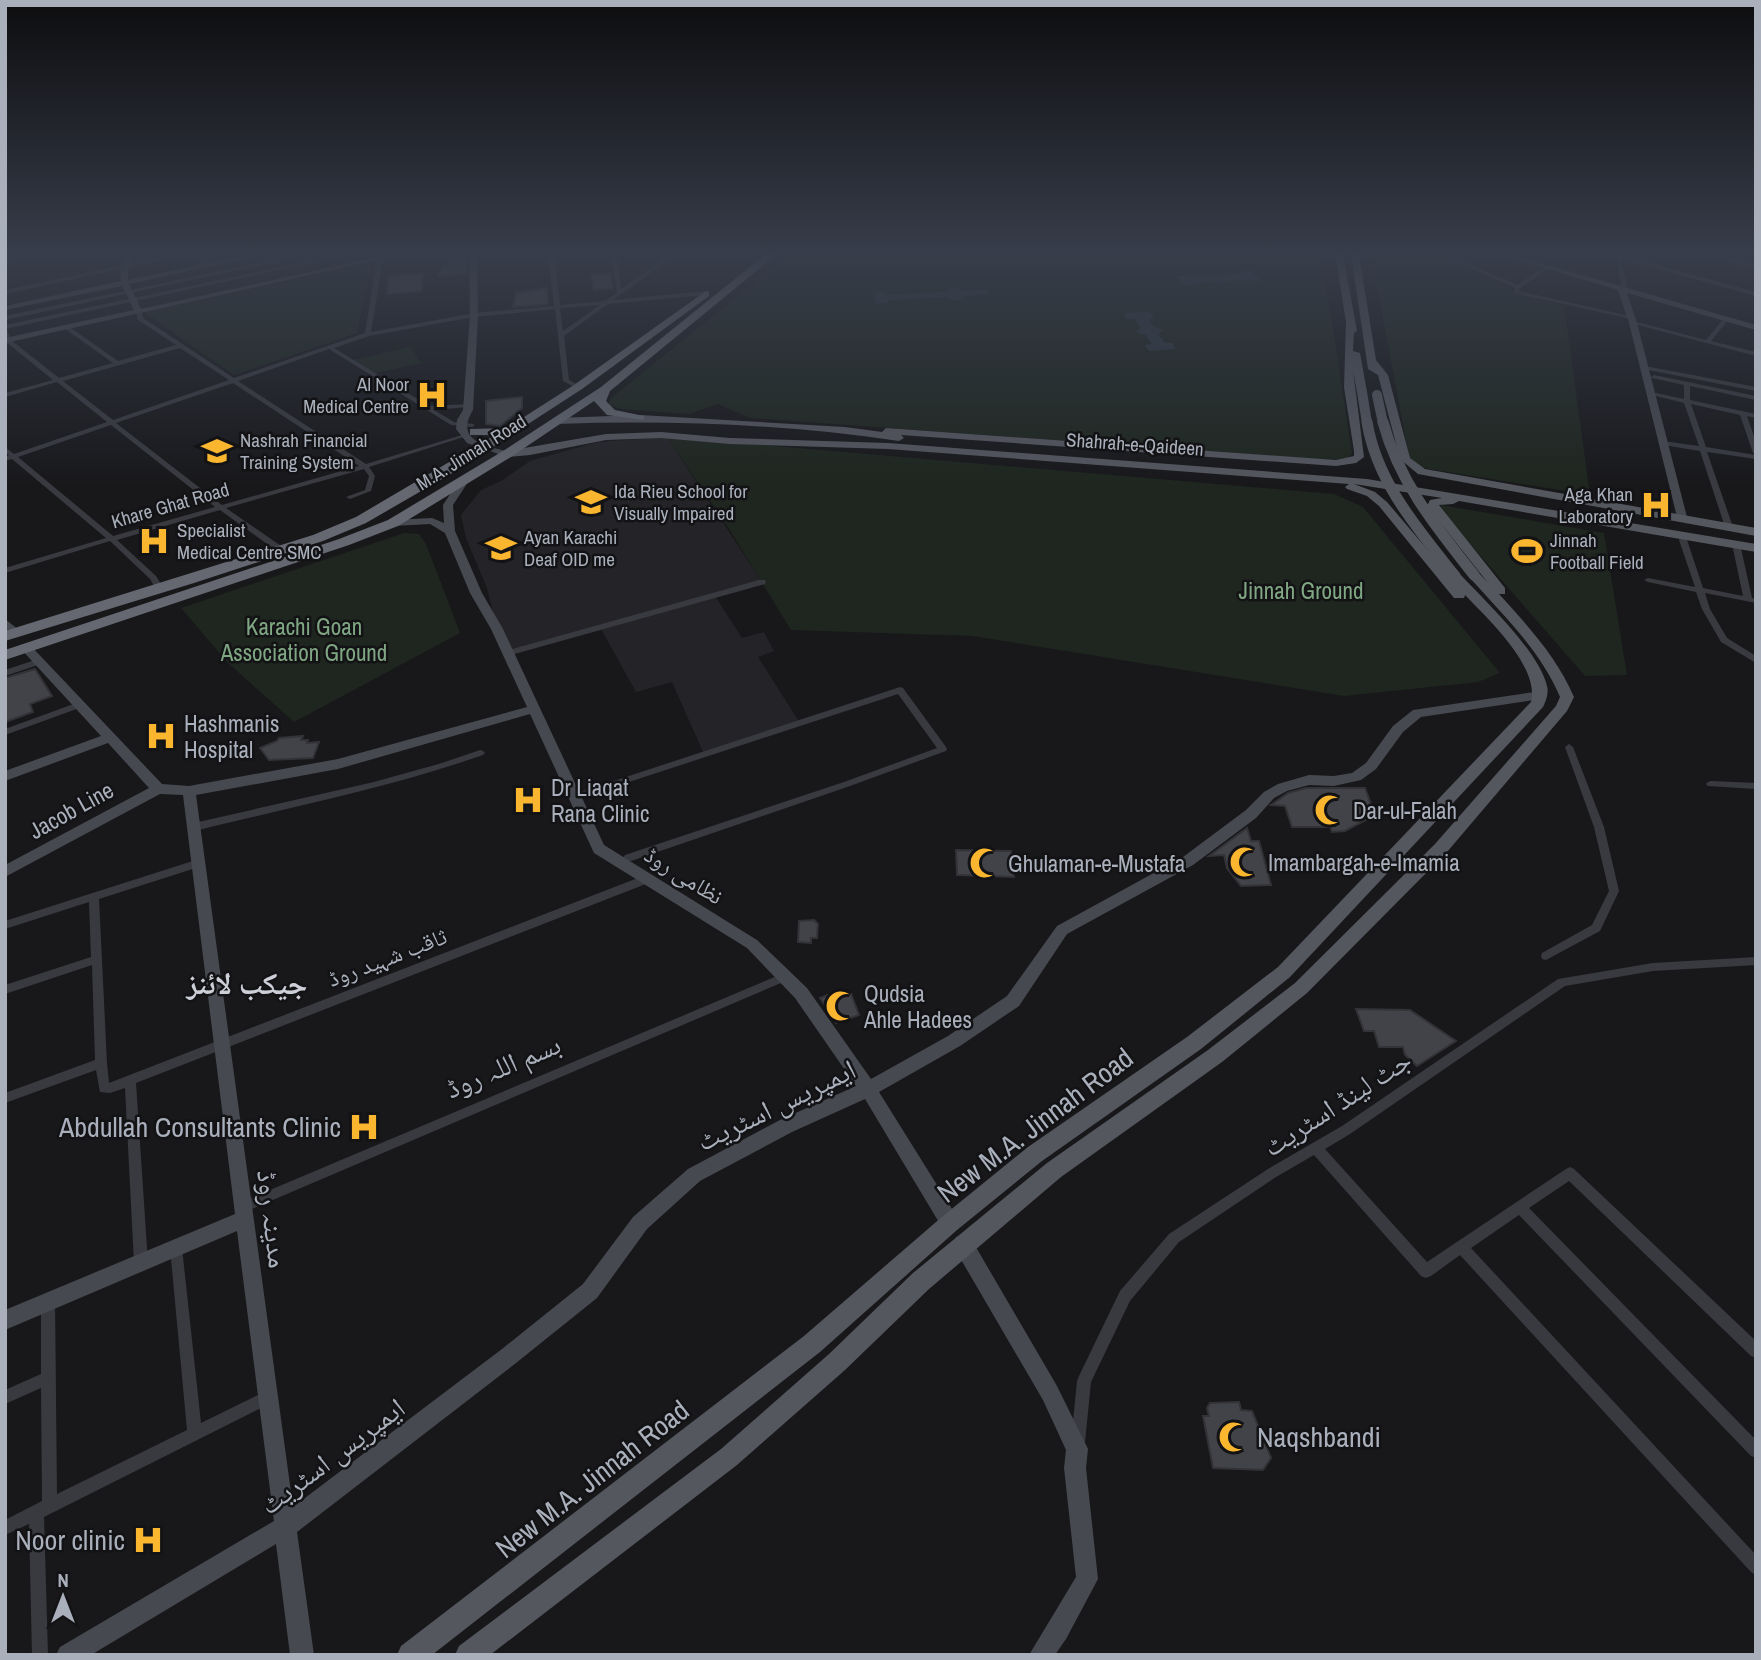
<svg xmlns="http://www.w3.org/2000/svg" width="1761" height="1660" viewBox="0 0 1761 1660" font-family="'Archivo Narrow','Noto Naskh Arabic',sans-serif">
<style>
.built{fill:#242428}
.green{fill:#1e261f}
.water{fill:#2d3840}
.building{fill:#424348;stroke:#323237;stroke-width:2}
.lines{fill:none;stroke-linecap:round;stroke-linejoin:round}
.street{fill:#393a40;fill-rule:evenodd}
.secondary{fill:#474950;fill-rule:evenodd}
.primary{fill:#55575f;fill-rule:evenodd}
.highway{fill:#656871;fill-rule:evenodd}
.primary-bridge-far1{stroke:#55575f;stroke-width:10}
.primary-bridge{stroke:#55575f;stroke-width:11}
.labels{text-anchor:middle;dominant-baseline:central;stroke-width:5;stroke-linejoin:round;paint-order:stroke}
.far-poi-label{font-size:19px;fill:#aab0bb;stroke:#131316;text-anchor:start}
.far-street-label{font-size:19px;fill:#aab0bb;stroke:#131316}
.park-label{font-size:23px;fill:#80a783;stroke:#131316}
.poi-label{font-size:23px;fill:#aab0bb;stroke:#131316;text-anchor:start}
.street-label{font-size:23px;fill:#aab0bb;stroke:#131316}
.near-street-label{font-size:28px;fill:#aab0bb;stroke:#131316}
.near-poi-label{font-size:28px;fill:#aab0bb;stroke:#131316;text-anchor:end}
.district-label{font-size:30px;font-weight:bold;fill:#cccfd7;stroke:#131316}
</style>
<rect width="100%" height="100%" fill="#18181b"/>
<path class="built" d="M667,437L762,582L715,596L742,638L764,632L774,651L758,657L800,723L704,754L672,682L636,692L600,627L508,653L497,629L487,588L466,538L461,515L481,490L501,481L530,461L598,442Z"/>
<path class="green" d="M790,254H1318L1332,321L1352,454L1347,458L1330,460L750,418L718,404L689,414L621,409L609,405L610,399Z
M1371,254H1438L1512,289L1509,291L1564,305L1590,495L1429,469L1417,465L1409,457Z
M371,264L357,333L234,375L144,312Z
M410,347L421,363L371,374L350,361Z
M667,437L1334,494L1363,507L1500,673L1478,682L1344,696L973,636L791,630L731,532Z
M1441,505L1604,533L1627,675L1585,676L1442,512Z
M404,533L419,534L426,544L460,633L294,722L229,664L181,608Z"/>
<path class="water" d="M1251,271L1261,281H1227L1222,284L1214,281L1184,286L1176,276L1241,274L1240,272Z
M959,288L960,291L986,289L989,294L963,296L964,299L950,300L949,297C927,298 910,299 888,300L889,303L876,304L873,293L885,292L886,295C907,294 925,293 946,292V289Z
M1150,312L1154,318L1148,319L1154,327L1163,330L1158,334L1165,343H1172L1176,349L1149,351L1145,345L1152,344L1146,335L1136,332L1141,328L1135,319H1127L1124,313Z"/>
<path class="building" d="M449,254H466L467,273L438,276L444,265H448Z
M423,273L421,291L387,294L389,276Z
M611,273L613,288L594,290L591,275Z
M547,288L548,304L513,307L516,293Z
M522,397V408L500,426L486,424V401Z
M35,669L52,696L30,704L33,712L5,722V678Z
M303,736L301,740H308L307,743L319,742L313,758L269,760L260,748L277,741L279,738Z
M1306,788H1365L1375,815L1345,831L1332,832L1330,827H1292L1285,806L1271,805L1288,793Z
M1247,828L1251,841H1259L1271,885L1241,886L1227,868L1224,855L1209,856Z
M956,850L1011,851L1014,877L957,875Z
M814,920L818,924L817,938H811V943L798,942L799,921Z
M830,994H851L859,1015L836,1023L820,998Z
M1356,1009L1410,1010L1456,1041L1417,1066L1405,1055L1403,1047H1379L1374,1031H1364Z
M1239,1402L1241,1410L1252,1411L1271,1458L1263,1470L1213,1468L1203,1416H1209L1207,1408L1210,1403Z"/>
<g class="lines">
<path class="street" d="M32,254H42L5,262V259Z
M178,254H188L5,294V290Z
M197,254H203L206,264H202Z
M302,254H312L5,320V316Z
M343,254H353L5,329V325Z
M374,254H380L383,259L371,332L474,313L554,306L548,254H554L560,305L605,301L617,293L611,254H617L621,289L671,254H677L613,300L706,291L709,293L706,295L608,304L564,336L569,380L580,386L581,387L578,389L563,381L555,309L474,317L369,336L334,348L429,406L470,404L471,405L468,407L434,410L454,422L474,424V426L472,427L451,425L329,349L238,381L366,464L462,435L467,436L369,467L375,476L371,491L350,499L346,497L365,490L369,476L364,469L226,508L284,548V552H278L220,510L117,540L156,576L164,589L163,591H157L150,579L110,541L5,573V568L106,538L12,459L5,461V457L9,455L5,453V447L14,454L107,422L57,382L5,397V393L53,380L6,342L5,330L8,332L11,340L59,378L113,363L64,328V326H68L118,361L176,345L138,320L136,312L139,310L142,312L143,318L234,378L365,333L377,259ZM600,305L563,331L560,308ZM180,348L229,380L113,420L63,381ZM233,383L359,466L222,505L116,423ZM111,425L215,507L113,536L18,457Z
M1438,254H1445L1518,285L1545,266H1549V268L1520,288L1519,291L1634,317L1631,319L1514,293L1515,288Z
M1607,254H1621V255L1756,292V296L1621,259L1627,286L1623,289H1619L1618,288L1621,285L1616,257Z
M1704,254H1713L1756,265V269Z
M1724,318L1729,319L1711,341L1756,352V356L1630,323L1633,321L1706,340Z
M1645,366L1756,387V391L1643,369V367Z
M1654,375L1756,396V400L1690,386V400L1756,414V418L1747,416L1756,442V455L1753,453L1740,415L1691,404L1706,447L1756,455V459L1707,452L1733,527L1732,529H1726L1725,527L1700,451L1663,445L1660,443L1663,441L1699,446L1684,403L1648,394L1651,392L1684,399V385L1652,378L1651,377Z
M1680,538H1686L1687,540L1703,588L1743,596L1732,544L1736,542L1740,544L1752,598L1756,599V603L1705,593L1710,609L1727,638L1756,656V663L1721,642L1702,609L1696,592L1648,582L1644,580L1648,578L1695,587L1679,540Z
M759,580H765L766,582L765,584L511,655L508,656L504,653L505,651Z
M41,658L45,661L44,663L5,676V670Z
M900,687L903,688L946,747L947,749L946,751L850,786L631,861H625L623,858L625,855L844,782L937,748L898,694L577,799L574,800L569,797L571,795Z
M79,702L83,705L82,707L5,735V729Z
M1569,744L1573,747L1604,827L1619,891L1600,931L1546,960L1542,959L1541,956L1542,953L1592,925L1609,891L1594,827L1565,747Z
M480,750L483,751L485,753L483,755C389,788 291,807 194,831L189,827L194,823L374,782L442,763Z
M1711,781L1756,783V789L1708,786L1706,784L1708,782Z
M199,859L202,860L204,863L202,866L99,899L107,1063L109,1083L643,876H651L652,879L651,882L136,1083L148,1263L146,1268L141,1270L136,1268L134,1263L125,1088L110,1093L100,1092L96,1070L5,1103V1093L95,1060L92,965L5,994V985L91,957L89,902L5,929V921Z
M1756,957V965L1653,971L1565,986L1350,1134L1325,1149L1427,1262L1566,1169L1570,1167L1574,1169L1756,1341V1358L1751,1356L1569,1181L1529,1208L1756,1440V1458L1751,1456L1519,1215L1471,1248L1756,1555V1575L1751,1572L1460,1255L1431,1276L1426,1278L1421,1276L1314,1155L1276,1177L1179,1242L1130,1301L1091,1382L1085,1442L1083,1447L1078,1449L1073,1447L1071,1442L1077,1381L1079,1376L1120,1291L1169,1234L1268,1169L1342,1126L1558,979L1653,963Z
M784,973L788,974L789,977L788,980L247,1211L243,1213L239,1211L237,1207L239,1203Z
M176,1242L181,1243L182,1248L201,1423L268,1390L273,1392L275,1397L273,1402L44,1517L48,1655H32L29,1524L5,1535V1520L42,1501L41,1388L5,1404V1390L41,1374V1302L43,1297L48,1295L53,1297L55,1302L57,1494L187,1430L170,1248L171,1243Z"/>
<path class="secondary" d="M126,254H134L128,270V280L250,254H265L129,284L141,309L391,254H405L5,343V338L134,310L122,286L5,310V306L121,281L120,270Z
M469,254H477L478,315L473,410C454,441 486,446 510,452V456L507,457L467,443L456,429L457,420L463,410L470,315Z
M730,254H747L755,257L751,259Z
M1497,254H1509L1756,325V330L1627,293L1637,323L1687,517L1686,519H1678L1677,517L1629,323L1618,290Z
M465,476L470,479L453,505L455,531L482,593L503,629L604,845L757,940L807,988L871,1079L948,1036L1007,996L1057,926L1183,857L1246,810L1264,792L1278,784L1309,775L1334,776L1352,773L1366,763L1393,726L1413,710L1541,691L1547,695L1541,699L1421,717L1403,732L1376,769L1361,780L1334,786L1309,785L1287,791L1274,798L1256,818L1193,865L1067,934L1019,1006L960,1046L879,1092L957,1217L959,1223L957,1229L950,1232L943,1229L865,1099L792,1132L700,1181L647,1229L597,1298L516,1363L297,1532L314,1655H290L276,1544L91,1655H56L60,1647L274,1521L237,1231L5,1330V1310L235,1214L183,795L160,794L5,877V865L149,788L108,743L5,781V771L101,736L20,648L26,644L30,645L162,784L189,786L338,759L527,707L491,629L470,593L445,533L430,524L393,526L388,523L393,520L432,518L444,523L443,505L461,477ZM530,714L594,853L747,948L795,998L856,1086L780,1120L688,1169L633,1217L583,1284L502,1349L293,1507L196,795L338,769Z
M5,619L19,630V636H11L5,630Z
M963,1235L970,1237L1057,1386L1088,1449L1086,1468L1098,1579L1066,1639L1055,1655H1029L1076,1577L1064,1468L1066,1450L1043,1400L956,1251L954,1244L956,1237Z"/>
<path class="primary" d="M1335,254H1343L1357,331L1354,333L1353,351L1360,353L1367,392L1362,395L1357,392L1353,370L1364,457L1356,463L1336,466L901,435L904,438L899,441C786,424 670,420 556,424L551,421L556,418L640,415L845,427L882,432L886,428L1336,460L1354,456V451L1344,387L1346,322Z
M1351,254H1359L1376,360L1388,375L1410,458L1425,469L1756,528V536L1418,474L1400,459L1378,375L1368,369Z
M661,432L730,438L888,443L1367,479L1756,544V552L1459,501L1453,504L1439,505L1505,588V594H1499C1528,626 1557,657 1574,697L1567,711L1447,852L1307,993L1222,1062L1061,1177L929,1289L845,1370L737,1465L490,1655H455L459,1646L721,1449L829,1354L913,1273L1047,1163L1208,1050L1295,983L1435,844L1556,706L1560,697C1540,650 1503,615 1470,578V572H1478L1488,583L1427,506L1430,500L1442,498L1354,484L1375,492L1387,502L1449,575L1459,573C1484,600 1539,651 1547,686C1549,693 1546,701 1543,707L1290,977L1201,1049L1042,1161L957,1230L820,1352L432,1655H397L401,1646L804,1336L943,1216L1028,1147L1187,1037L1278,967L1531,702C1540,667 1488,619 1465,595L1464,598H1454L1379,506L1367,496L1347,489L1345,487L1349,484L888,449L730,444L661,438L606,440L530,455L507,457L502,454L507,451L606,434Z"/>
<path class="highway" d="M766,254H777L610,391L606,401L615,410L644,416V420L607,415L594,401L511,457L398,526L349,545L5,660V650L339,539L388,520L503,451L601,387Z
M706,291L709,292V296L582,389L454,472L366,523L323,541L194,583L5,641V631L313,535L356,517L495,435H470V429L507,428L574,385Z"/>
<path class="primary-bridge-far1" d="M1362,392L1367,423
M1377,395L1383,423"/>
<path class="primary-bridge" d="M1367,422C1377,483 1418,529 1455,576
M1383,422C1399,482 1436,527 1474,575"/>
</g>
<linearGradient id="sky" x2="0" y2="1"><stop stop-color="#0d0d0f"/><stop offset="0.52" stop-color="#373d4a"/><stop offset="1" stop-color="#373d4a" stop-opacity="0"/></linearGradient>
<rect width="1761" height="486" fill="url(#sky)"/>
<defs>
<g id="hospital-bare" transform="scale(2.415)"><path d="M-5-5h3v3.5h4V-5h3V5h-3V1.5h-4V5h-3Z" fill="#fbb630" stroke="#131316" stroke-width="2.5" paint-order="stroke"/></g>
<g id="university-bare" transform="scale(2.415)"><path d="M0-5L7-2L0 1L-7-2ZM-4 1L0 2.5L4 1V4Q0 6-4 4Z" fill="#fbb630" stroke="#131316" stroke-width="2.5" paint-order="stroke"/></g>
<g id="stadium-bare" transform="scale(2.415)"><path d="M0-5a6.5 5 0 1 0 0 10a6.5 5 0 1 0 0-10ZM-3.5-1.8h7v3.6h-7Z" fill="#fbb630" stroke="#131316" stroke-width="2.5" paint-order="stroke"/></g>
<g id="mosque-bare" transform="scale(2.415)"><path d="M3.5-4.9A6 6 0 1 0 3.5 4.9A5 5 0 1 1 3.5-4.9Z" fill="#fbb630" stroke="#131316" stroke-width="2.5" paint-order="stroke"/></g>
</defs>
<g fill-rule="evenodd">
<use href="#hospital-bare" x="432" y="395"/>
<use href="#university-bare" x="217" y="451"/>
<use href="#university-bare" x="591" y="502"/>
<use href="#hospital-bare" x="1656" y="505"/>
<use href="#hospital-bare" x="154" y="541"/>
<use href="#university-bare" x="501" y="548"/>
<use href="#stadium-bare" x="1527" y="551"/>
<use href="#hospital-bare" x="161" y="736"/>
<use href="#hospital-bare" x="528" y="800"/>
<use href="#mosque-bare" x="1330" y="810"/>
<use href="#mosque-bare" x="1245" y="862"/>
<use href="#mosque-bare" x="985" y="863"/>
<use href="#mosque-bare" x="841" y="1006"/>
<use href="#hospital-bare" x="364" y="1127"/>
<use href="#mosque-bare" x="1234" y="1437"/>
<use href="#hospital-bare" x="148" y="1540"/>
</g>
<g class="labels">
<g class="far-poi-label">
<text x="409" y="384" text-anchor="end">Al Noor<tspan x="409" dy="22">Medical Centre</tspan></text>
<text x="240" y="440">Nashrah Financial<tspan x="240" dy="22">Training System</tspan></text>
<text x="614" y="491">Ida Rieu School for<tspan x="614" dy="22">Visually Impaired</tspan></text>
<text x="1633" y="494" text-anchor="end">Aga Khan<tspan x="1633" dy="22">Laboratory</tspan></text>
<text x="177" y="530">Specialist<tspan x="177" dy="22">Medical Centre SMC</tspan></text>
<text x="524" y="537">Ayan Karachi<tspan x="524" dy="22">Deaf OID me</tspan></text>
<text x="1550" y="540">Jinnah<tspan x="1550" dy="22">Football Field</tspan></text>
</g>
<g class="far-street-label">
<text transform="translate(1135 444) rotate(4)">Shahrah-e-Qaideen</text>
<text transform="translate(471 452) rotate(-32)">M.A. Jinnah Road</text>
<text transform="translate(170 505) rotate(-16)">Khare Ghat Road</text>
</g>
<g class="park-label">
<text x="1301" y="590">Jinnah Ground</text>
<text x="304" y="626">Karachi Goan<tspan x="304" dy="26">Association Ground</tspan></text>
</g>
<g class="poi-label">
<text x="184" y="723">Hashmanis<tspan x="184" dy="26">Hospital</tspan></text>
<text x="551" y="787">Dr Liaqat<tspan x="551" dy="26">Rana Clinic</tspan></text>
<text x="1353" y="810">Dar-ul-Falah</text>
<text x="1268" y="862">Imambargah-e-Imamia</text>
<text x="1008" y="863">Ghulaman-e-Mustafa</text>
<text x="864" y="993">Qudsia<tspan x="864" dy="26">Ahle Hadees</tspan></text>
</g>
<g class="street-label">
<text transform="translate(71 810) rotate(-29)">Jacob Line</text>
<text transform="translate(684 875) rotate(32)">نظامی روڈ</text>
<text transform="translate(387 957) rotate(-21)">ثاقب شہید روڈ</text>
</g>
<g class="near-street-label">
<text transform="translate(503 1066) rotate(-23)">بسم اللہ روڈ</text>
<text transform="translate(1337 1103) rotate(-33)">جٹ لینڈ اسٹریٹ</text>
<text transform="translate(776 1105) rotate(-26)">ایمپریس اسٹریٹ</text>
<text transform="translate(1035 1125) rotate(-37)">New M.A. Jinnah Road</text>
<text transform="translate(273 1219) rotate(83)">مدینہ روڈ</text>
<text transform="translate(332 1456) rotate(-37)">ایمپریس اسٹریٹ</text>
<text transform="translate(592 1479) rotate(-38)">New M.A. Jinnah Road</text>
</g>
<g class="near-poi-label">
<text x="341" y="1127">Abdullah Consultants Clinic</text>
<text x="1257" y="1437" text-anchor="start">Naqshbandi</text>
<text x="125" y="1540">Noor clinic</text>
</g>
<g class="district-label">
<text x="247" y="983">جیکب لائنز</text>
</g>
</g>
<rect width="1761" height="1660" fill="none" stroke="#aab0bb" stroke-width="14"/>
<g transform="translate(63 1597)" stroke="#131316" stroke-width="5" paint-order="stroke">
<path d="M0-5L12 26L0 18L-12 26Z" fill="#aab0bb"/>
<text y="-10" font-size="19" font-weight="bold" text-anchor="middle" fill="#aab0bb">N</text>
</g>
</svg>
